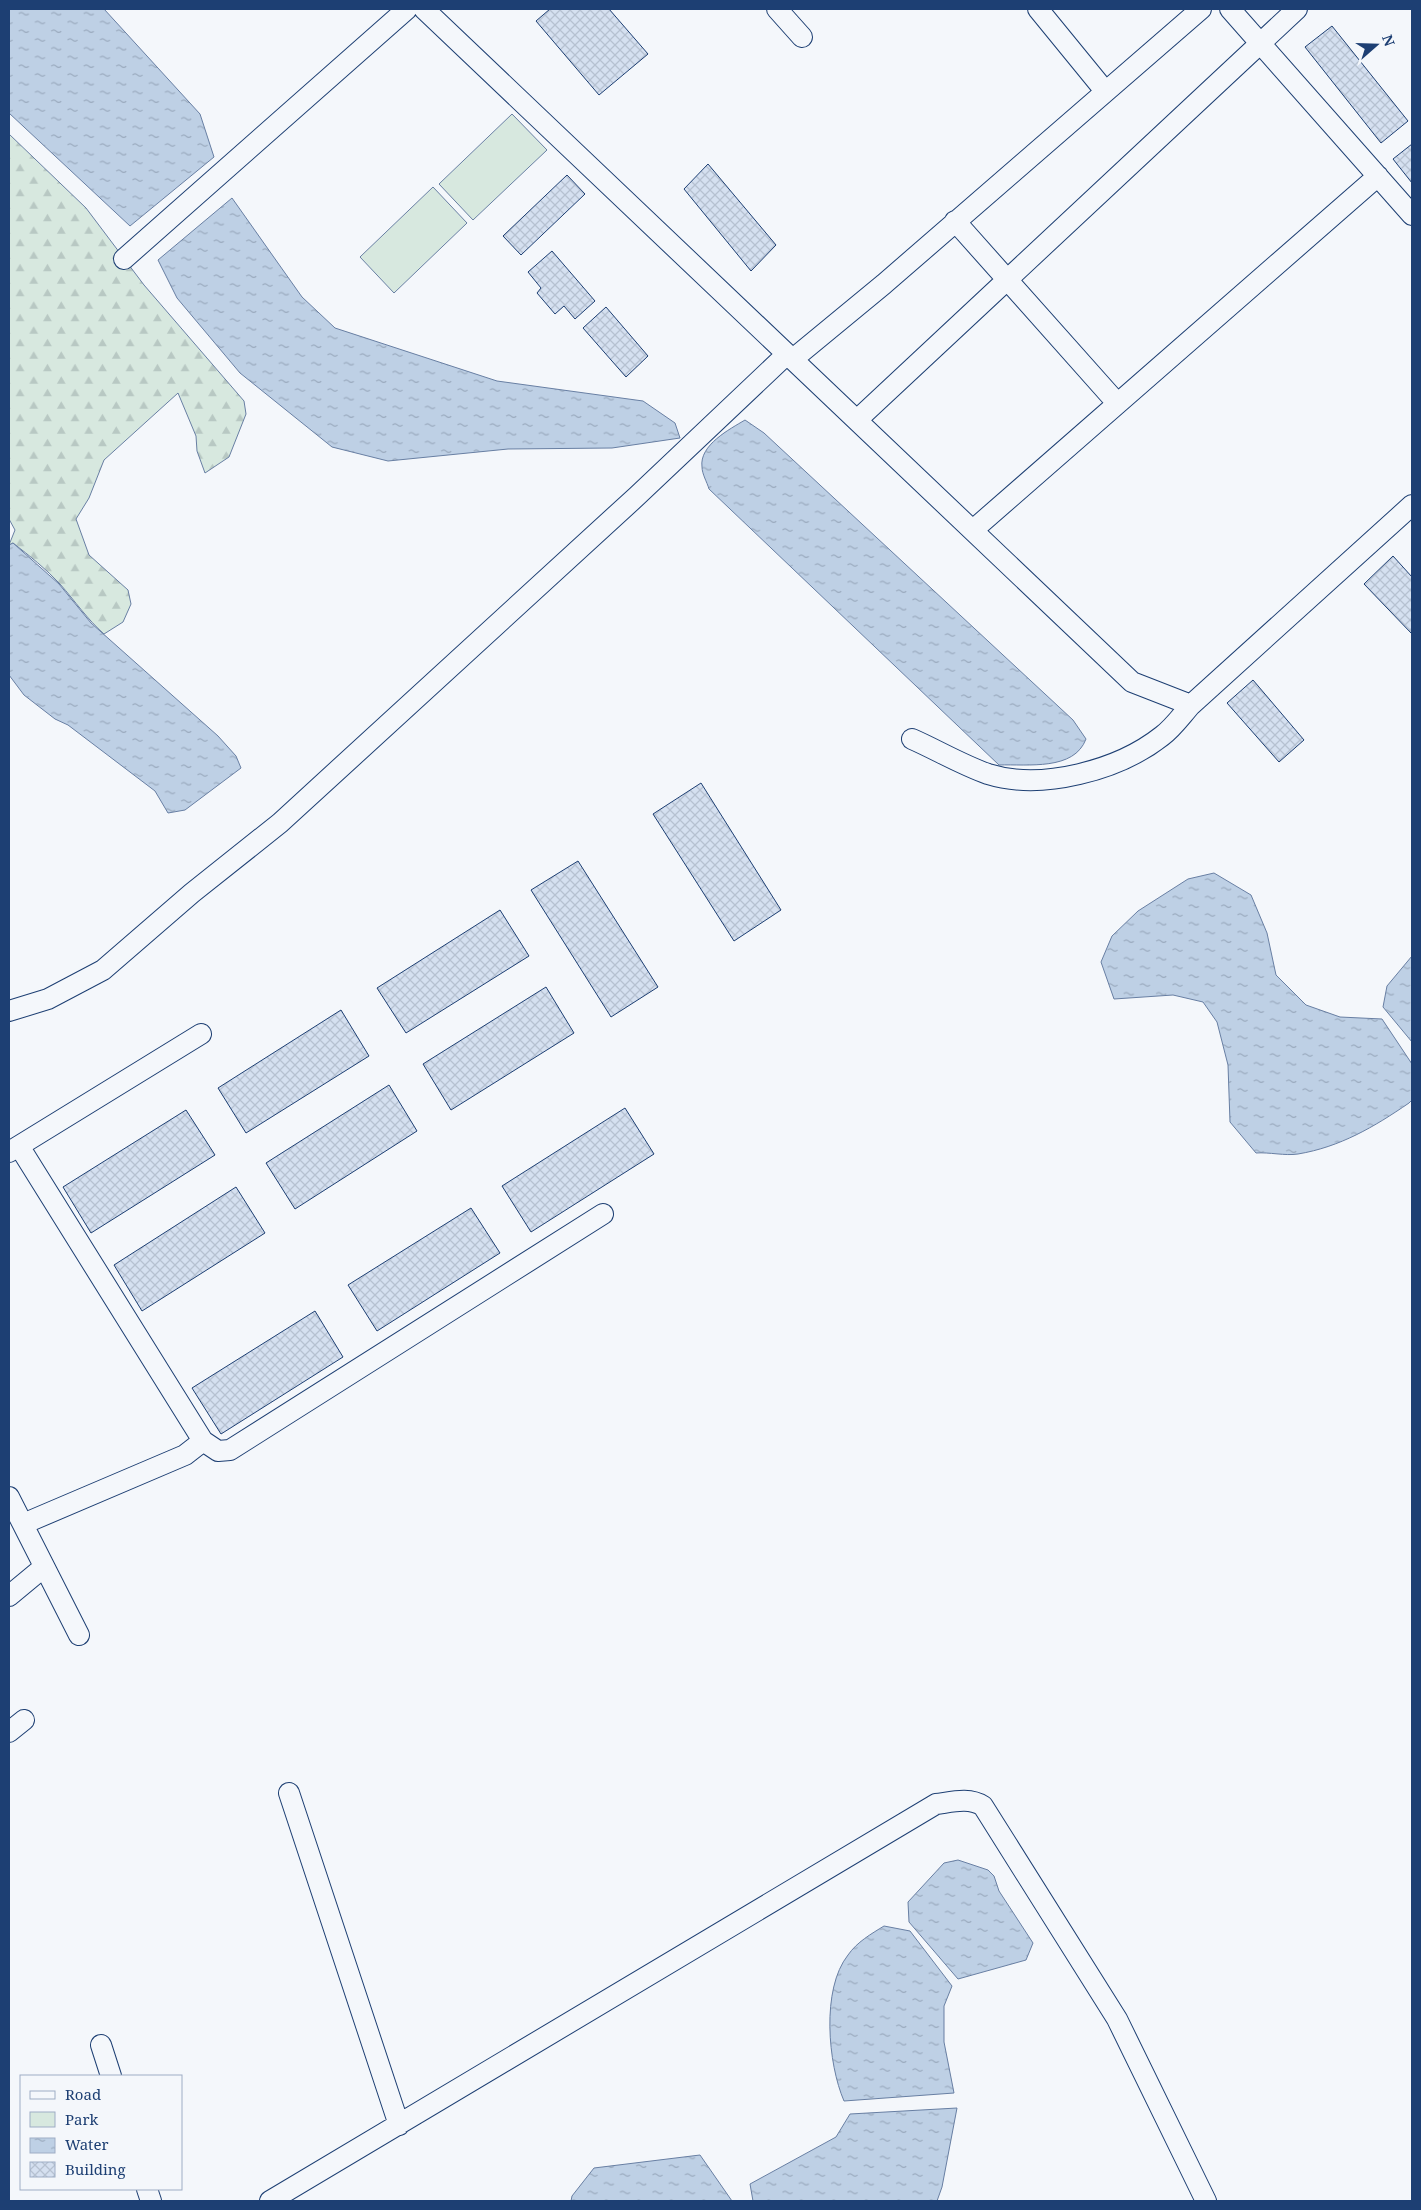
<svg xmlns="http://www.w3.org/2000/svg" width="1421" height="2210" viewBox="0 0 1421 2210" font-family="'Noto Serif',serif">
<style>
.green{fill:#d7e8df;stroke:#687fa3}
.forest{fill:url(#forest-firs);stroke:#687fa3}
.water{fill:url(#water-ripples);stroke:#687fa3}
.building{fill:url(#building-cross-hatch);stroke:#1d3f73}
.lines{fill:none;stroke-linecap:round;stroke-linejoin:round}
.minor-casing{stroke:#1d3f73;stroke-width:22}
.minor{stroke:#f4f7fb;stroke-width:20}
</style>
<defs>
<pattern id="forest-firs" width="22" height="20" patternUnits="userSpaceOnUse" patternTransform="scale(1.25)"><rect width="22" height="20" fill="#d7e8df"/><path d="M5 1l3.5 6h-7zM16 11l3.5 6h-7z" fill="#b8c8c3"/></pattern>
<pattern id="water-ripples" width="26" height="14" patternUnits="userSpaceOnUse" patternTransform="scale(1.25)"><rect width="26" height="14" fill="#bed0e5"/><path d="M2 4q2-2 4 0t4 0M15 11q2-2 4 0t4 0" fill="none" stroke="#9aaabe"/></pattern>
<pattern id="building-cross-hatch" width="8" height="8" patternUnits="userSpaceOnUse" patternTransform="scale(1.25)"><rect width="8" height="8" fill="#d5e0f0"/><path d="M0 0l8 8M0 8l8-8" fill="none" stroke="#b6c1d1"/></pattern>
</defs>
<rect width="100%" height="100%" fill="#f4f7fb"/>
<path class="green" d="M512,114L547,150L473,220L439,184Z
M433,187L467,223L394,293L360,257Z"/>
<path class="forest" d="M9,134L86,208L144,285L244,401L246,414L229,457L205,473L197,451L196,436L178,393L104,460L89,498L76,519L89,555L128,590L131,604L123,622L104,634C87,619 75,601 60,584C46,569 30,556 13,543L9,545L15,530L9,519Z"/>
<path class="water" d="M9,9H104L200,114L214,157L130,226L9,113Z
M232,198L302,297L335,328L497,381L643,401L675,423L680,438L612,448L508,449L388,461L332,447L240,373L177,298L158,260Z
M745,420L764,433L1073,720L1086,739C1074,771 1028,764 999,765L709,489C707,482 702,474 702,467C699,445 730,429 745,420Z
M13,543L59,584L91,623L218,736L236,756L241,768L185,810L168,813L155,791L68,725L55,719L24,695L9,675V545Z
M1214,873L1251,895L1267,933L1276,975L1306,1005L1340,1017L1382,1019L1412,1064V1100L1409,1103C1374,1127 1340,1147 1298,1154C1285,1156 1269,1152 1256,1153L1230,1122L1228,1065L1217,1022L1203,1002L1173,995L1114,999L1101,962L1112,936L1138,911L1188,879Z
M1412,956V1042L1383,1007L1387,986Z
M958,1860L988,1870L994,1876L999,1891L1033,1943L1026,1960L958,1979L909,1922L908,1902L944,1863Z
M884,1926L910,1931L952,1986L944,2006V2042L954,2093L844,2101C828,2064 821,1989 848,1955C857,1942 871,1934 884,1926Z
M957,2108L942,2187L937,2201H753L750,2184L836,2137L850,2114Z
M700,2155L732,2201H571L572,2196L594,2168Z"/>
<path class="building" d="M550,9H609L648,54L599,95L536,21Z
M1332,26L1408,121L1381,143L1305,47Z
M1412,144V183L1393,159Z
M708,164L776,245L751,271L684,189Z
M567,175L585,194L521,255L503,236Z
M552,251L595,301L575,319L564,306L555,314L537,293L541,288L528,272Z
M606,307L648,356L626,377L583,328Z
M1393,556L1412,577V634L1364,584Z
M1253,680L1304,740L1279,762L1227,703Z
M701,783L781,910L734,941L653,814Z
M578,861L658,987L611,1017L531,890Z
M500,910L529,956L406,1033L377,988Z
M546,987L574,1033L451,1110L423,1064Z
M341,1010L369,1056L246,1133L218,1088Z
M389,1085L417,1131L295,1209L266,1163Z
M625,1108L654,1154L531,1232L502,1186Z
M186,1110L215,1155L91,1233L63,1187Z
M236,1187L265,1233L142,1311L114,1265Z
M471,1208L500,1253L377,1331L348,1285Z
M315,1311L343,1357L221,1434L192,1388Z"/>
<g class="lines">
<g class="minor-casing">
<path id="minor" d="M424,9L1132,682L1191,705
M777,9L802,37
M1038,9L1105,91
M1230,9L1412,215
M955,221L1117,403
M124,259L407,9
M793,359L884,284L1201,9
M857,420L1297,9
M973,530L1378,176
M912,739C937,750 962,765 988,774C1042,791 1119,770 1162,736C1173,728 1182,715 1191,705L1412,505
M9,1011L48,999L103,970L192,893L280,823L637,496L787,354
M19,1146L203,1441L218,1451L230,1450L603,1214
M9,1152L201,1034
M9,1497L79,1635
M23,1524L185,1455L203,1441
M9,1596L44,1567
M9,1732L24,1720
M289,1793L399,2125
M101,2045L111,2076
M147,2189L151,2201
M270,2201L936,1804C952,1802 969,1797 983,1806L1117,2019L1206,2201"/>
</g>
<use href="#minor" class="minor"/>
</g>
<rect width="1421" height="2210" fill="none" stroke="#1d3f73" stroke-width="20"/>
<rect x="20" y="2075" width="162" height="115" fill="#f4f7fb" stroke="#9eadc5"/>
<rect x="30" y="2091" width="25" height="8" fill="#f4f7fb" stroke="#9eadc5"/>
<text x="65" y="2100" font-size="15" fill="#1d3f73">Road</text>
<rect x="30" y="2112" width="25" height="15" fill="#d7e8df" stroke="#9eadc5"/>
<text x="65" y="2125" font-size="15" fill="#1d3f73">Park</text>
<rect x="30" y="2138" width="25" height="15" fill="url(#water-ripples)" stroke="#9eadc5"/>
<text x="65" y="2150" font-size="15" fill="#1d3f73">Water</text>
<rect x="30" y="2162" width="25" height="15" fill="url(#building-cross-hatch)" stroke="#9eadc5"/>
<text x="65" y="2175" font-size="15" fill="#1d3f73">Building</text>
<g transform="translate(1376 45) rotate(70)" stroke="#f4f7fb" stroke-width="4" paint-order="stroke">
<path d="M0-4L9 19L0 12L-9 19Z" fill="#1d3f73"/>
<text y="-8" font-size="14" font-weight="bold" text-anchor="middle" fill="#1d3f73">N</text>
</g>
</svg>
